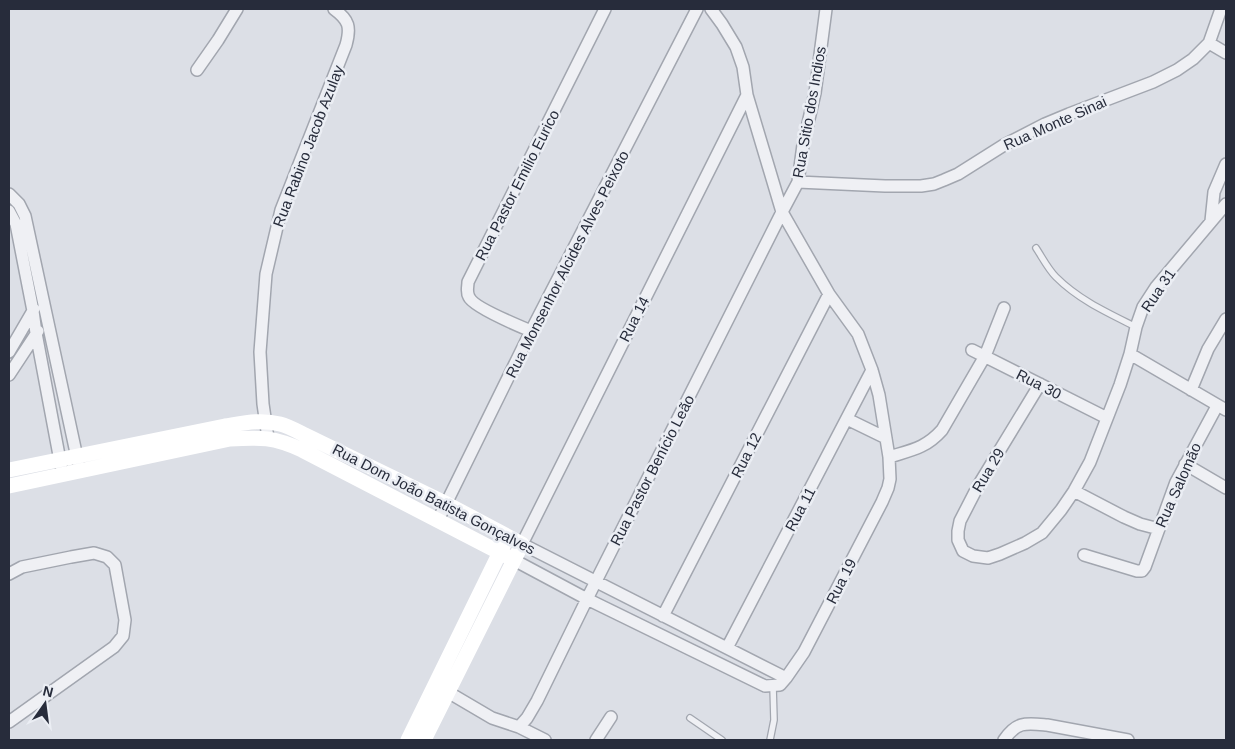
<svg xmlns="http://www.w3.org/2000/svg" width="1235" height="749" viewBox="0 0 1235 749" font-family="Arial,sans-serif">
<style>
.lines{fill:none;stroke-linecap:round;stroke-linejoin:round}
.lane-casing{stroke:#a2a6af;stroke-width:8}
.street-casing{stroke:#a2a6af;stroke-width:14}
.lane{stroke:#eff0f4;stroke-width:5.5}
.street{stroke:#eff0f4;stroke-width:11}
.secondary{stroke:#fff;stroke-width:15}
.labels{text-anchor:middle;dominant-baseline:central;stroke-width:5;stroke-linejoin:round;paint-order:stroke}
.street-label{font-size:15px;fill:#272c3b;stroke:#ebeef4}
</style>
<rect width="100%" height="100%" fill="#dcdfe6"/>
<g class="lines">
<g class="lane-casing">
<path id="lane" d="M1036,248C1042,257 1048,269 1056,277C1079,300 1108,313 1136,327
M690,718L722,740
M770,740L774,720L773,686"/>
</g>
<g class="street-casing">
<path id="street" d="M1209,43L1226,53
M197,70L218,40L237,9
M747,95L522,544L786,678
M798,182L885,186H921L934,184L944,180L958,174L1004,145L1045,124L1069,114L1153,82L1177,70L1193,59L1209,43L1221,9
M9,194L19,204L25,216L78,462
M9,211L16,224L33,311L36,333L61,466
M1211,221L1214,192L1226,164
M531,331C519,326 473,307 469,297C466,292 468,287 468,282L605,9
M972,350L1107,418
M9,352L34,309
M1130,354L1226,410
M9,375L38,331
M1040,384L978,486L960,521L958,531V540L963,551L973,556L988,558L1000,554L1025,543L1042,533L1061,510L1074,491L1090,462L1120,385L1130,354L1136,327L1143,307L1156,287L1226,204
M1191,390L1208,349L1226,319
M847,419L886,438
M268,438L263,404L260,352L266,274L281,210L346,45C351,27 349,20 334,9
M889,457C912,450 926,448 942,430L985,356L1004,308
M1185,464L1226,488
M1074,491L1124,517L1140,524L1159,529
M438,520L531,331L697,9
M1084,555L1137,571H1142L1145,567L1176,482L1217,406
M514,560L587,599L765,686L780,685L786,678L804,652L882,502L888,488L890,479L889,457L879,395L872,370L858,334L829,294L782,212L798,182L803,145L815,93L826,9
M9,574L22,567L71,557L94,553L107,557L115,565L125,620L123,636L114,647L9,722
M663,616L829,294
M727,648L872,370
M441,688L492,718L519,727L527,718L537,701L587,599L782,212L747,95L743,67L736,47L722,24L711,9
M519,727L545,740
M596,740L611,717
M1004,740C1017,721 1026,723 1047,725L1128,740"/>
</g>
<use href="#lane" class="lane"/>
<use href="#street" class="street"/>
<path class="secondary" d="M9,470L225,426C244,423 261,419 280,424C288,426 297,431 305,435L447,504L522,544L424,740
M9,486L230,439C260,437 274,437 302,450L514,560
M408,740L504,544"/>
</g>
<g class="labels">
<g class="street-label">
<text transform="translate(809 112) rotate(-80)">Rua Sitio dos Indios</text>
<text transform="translate(1055 123) rotate(-24)">Rua Monte Sinai</text>
<text transform="translate(308 146) rotate(-69)">Rua Rabino Jacob Azulay</text>
<text transform="translate(517 185) rotate(-63)">Rua Pastor Emilio Eurico</text>
<text transform="translate(567 264) rotate(-63)">Rua Monsenhor Alcides Alves Peixoto</text>
<text transform="translate(1158 290) rotate(-56)">Rua 31</text>
<text transform="translate(634 319) rotate(-63)">Rua 14</text>
<text transform="translate(1039 384) rotate(27)">Rua 30</text>
<text transform="translate(746 455) rotate(-63)">Rua 12</text>
<text transform="translate(652 470) rotate(-63)">Rua Pastor Benício Leão</text>
<text transform="translate(988 470) rotate(-59)">Rua 29</text>
<text transform="translate(1178 485) rotate(-66)">Rua Salomão</text>
<text transform="translate(434 499) rotate(27)">Rua Dom João Batista Gonçalves</text>
<text transform="translate(800 509) rotate(-62)">Rua 11</text>
<text transform="translate(841 581) rotate(-63)">Rua 19</text>
</g>
</g>
<rect width="1235" height="749" fill="none" stroke="#272c3b" stroke-width="20"/>
<g transform="translate(45 704) rotate(14)" stroke="#ebeef4" stroke-width="4" paint-order="stroke">
<path d="M0-4L9 19L0 12L-9 19Z" fill="#272c3b"/>
<text y="-8" font-size="14" font-weight="bold" text-anchor="middle" fill="#272c3b">N</text>
</g>
</svg>
